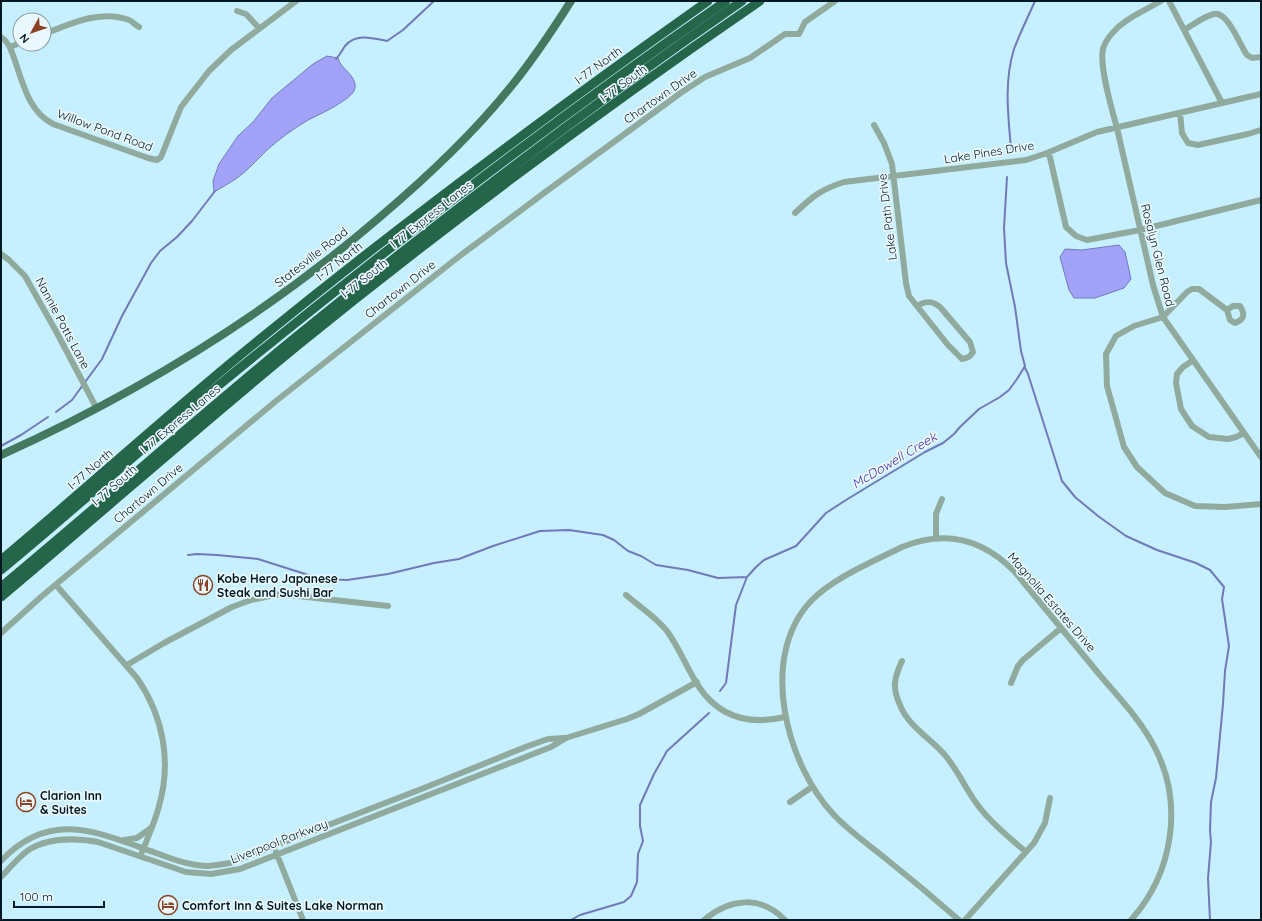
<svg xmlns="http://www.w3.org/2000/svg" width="1262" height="921" viewBox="0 0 1262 921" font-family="Quicksand,sans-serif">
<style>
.water{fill:#a2a3f8;stroke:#717ab8}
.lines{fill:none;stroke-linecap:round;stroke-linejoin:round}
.stream{stroke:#717ab8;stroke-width:2}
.minor{stroke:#90ab9d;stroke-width:6}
.major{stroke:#44785f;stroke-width:8}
.highway{stroke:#25654a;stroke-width:9}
.labels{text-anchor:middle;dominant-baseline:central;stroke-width:3.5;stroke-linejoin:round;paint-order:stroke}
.street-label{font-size:12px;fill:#001923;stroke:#eaf8fd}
.poi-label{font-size:12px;font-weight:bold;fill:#001923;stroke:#eaf8fd;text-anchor:start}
.water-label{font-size:13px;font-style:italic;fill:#4634ac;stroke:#eaf8fd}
</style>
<rect width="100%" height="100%" fill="#c6efff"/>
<path class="water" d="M327,56L338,58C340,69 357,75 355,88C354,99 318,115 308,120C293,129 279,139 266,151C257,160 248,170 237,178C230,183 222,187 214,192L213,181L219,164L238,136L253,122L272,98L313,64Z
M1119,245L1125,252L1131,279L1124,288L1095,298H1074L1069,290L1060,257L1065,249L1082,250Z"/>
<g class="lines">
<path class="stream" d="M336,59C340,55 342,50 345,46C356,33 372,38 387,41L403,30L434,1
M1011,148C1008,115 1004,81 1014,49C1020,33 1028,17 1035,1
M1025,368L1028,374L1062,481L1075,497L1098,516L1126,536L1157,550L1196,563L1210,570L1224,587L1222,599L1229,646L1225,671L1223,704L1216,778L1211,802L1210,830L1211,842L1208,878L1210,920
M56,412L72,400L102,359L122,316L151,263L160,251L177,237L192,221L215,191
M1,446L21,435L48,417
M188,555L197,554L217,555L258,559L321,579L347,580L388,574L434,563L459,559L493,546L540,531L569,530L603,535L614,540L628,551L641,556L656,565L688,570L718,578L747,577
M720,691L726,683L736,605L747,577L756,567L764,560L796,546L826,513L846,500L925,452L943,443L954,434L960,427L979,409L1000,397L1009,390L1017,379L1025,366L1021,351L1015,307L1006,263L1004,228L1007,177
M571,920L580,915L624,902L631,896L637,882L638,854L643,841L640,826V805L654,774L667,751L709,713"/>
<path class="minor" d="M1161,1C1149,8 1137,13 1126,21C1117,27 1106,38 1103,49C1099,66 1112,110 1117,128L1153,285L1163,317L1261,457
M1169,1L1222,103
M237,11L246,14L259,28
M1184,30C1193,25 1204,16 1214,14C1228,11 1240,46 1247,55L1252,58L1261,57
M44,34C70,24 101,9 129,20C132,21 135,25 139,27
M1,37C9,42 11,50 14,58C23,83 28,111 53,124L148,158L157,160L161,157L181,107L209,71L231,50L296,1
M10,47L20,43
M1180,113L1182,133L1188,143L1198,145L1248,134L1261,130
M874,125L884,143L892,164L906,283L909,296L948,345L962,359C968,358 970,357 973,352L970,342L940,307C932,300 925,301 917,306
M1049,153L1066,227L1076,236L1087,240L1140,230L1261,200
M795,213C813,196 820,190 844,182L1026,160L1047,153L1097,132L1261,94
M1,254L9,260L25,276L57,333L97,409
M1227,310L1233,306H1240C1245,314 1245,319 1235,323L1230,320L1227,310L1199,289H1192L1187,292L1163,317L1134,326L1116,336L1106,354L1107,386L1124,447L1137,467L1165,493L1195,506L1225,507L1261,504
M1192,361L1183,367L1177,374L1176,383L1181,409L1192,426L1209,437L1228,439L1236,437L1244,433
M936,539V514L942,499
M56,585L137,678C163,716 172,761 159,806C155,822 148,837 142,852
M626,595C640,607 656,617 667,631C680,649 687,669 699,687C720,718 751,725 785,717
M1,633L42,596L276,401L461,255L544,193L682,92L705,77L750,58L785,34H799L805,22L835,1
M902,661C894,678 892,688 900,705C908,726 930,738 944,754C959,771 966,791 980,808C993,825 1010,838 1026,852
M127,665L164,643L232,607L251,600L280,594L388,606
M1011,683L1018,666L1023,660L1061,628
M790,802L812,787
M124,840L137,838L151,828
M276,852L303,920
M1,861C50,809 98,832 156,853C172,859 188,865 206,866C214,866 222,864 230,863L424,788L528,746L548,739L565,738
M1,877C10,868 19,856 30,849C51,837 75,838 98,842L186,872L211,874L240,869L551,747L566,738L627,719L639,714L697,682
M704,920C730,898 761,895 785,920
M959,920C935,899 910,878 885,858C868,844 849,831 834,815C786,764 758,657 811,601C833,578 874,561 902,547C946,529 983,539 1015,572C1041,604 1068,636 1094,668C1115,694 1140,718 1155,748C1184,804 1173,873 1131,920
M965,920L1034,843L1045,823L1050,798"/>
<path class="major" d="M1,455C138,393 266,315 380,217C426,178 471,136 509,89C532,61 552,31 571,1"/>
<path class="highway" d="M1,560C81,493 158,423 238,357C390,232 548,114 708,1
M1,570C69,514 134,455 202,399C371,260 545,126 726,1
M1,587C98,506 193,422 291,341C437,222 587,108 742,1
M1,597C100,514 197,428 297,346C446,225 601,110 760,1"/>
</g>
<defs>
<g id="restaurant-ring" transform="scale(1)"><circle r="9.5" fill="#eaf8fd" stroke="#8b4224" stroke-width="1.5"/><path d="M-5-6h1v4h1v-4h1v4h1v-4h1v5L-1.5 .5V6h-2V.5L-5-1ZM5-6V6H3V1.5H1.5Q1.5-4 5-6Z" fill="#8b4224"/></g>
<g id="hotel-ring" transform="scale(1)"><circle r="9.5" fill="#eaf8fd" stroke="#8b4224" stroke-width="1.5"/><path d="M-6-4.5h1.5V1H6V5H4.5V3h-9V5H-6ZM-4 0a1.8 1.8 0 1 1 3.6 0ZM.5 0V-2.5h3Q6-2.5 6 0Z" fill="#8b4224"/></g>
</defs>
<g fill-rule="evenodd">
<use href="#restaurant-ring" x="203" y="585"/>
<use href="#hotel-ring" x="26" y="802"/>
<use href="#hotel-ring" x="168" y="905"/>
</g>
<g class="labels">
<g class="street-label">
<text transform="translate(598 65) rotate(-36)">I-77 North</text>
<text transform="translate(623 83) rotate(-36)">I-77 South</text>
<text transform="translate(660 96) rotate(-35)">Chartown Drive</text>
<text transform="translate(105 130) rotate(20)">Willow Pond Road</text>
<text transform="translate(989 152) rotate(-9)">Lake Pines Drive</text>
<text transform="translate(431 214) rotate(-38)">I 77 Express Lanes</text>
<text transform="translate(887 217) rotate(-97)">Lake Path Drive</text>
<text transform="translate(1158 255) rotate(76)">Rosalyn Glen Road</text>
<text transform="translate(311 257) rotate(-38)">Statesville Road</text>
<text transform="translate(339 261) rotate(-38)">I-77 North</text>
<text transform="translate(364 278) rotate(-38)">I-77 South</text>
<text transform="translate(400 289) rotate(-38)">Chartown Drive</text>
<text transform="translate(63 323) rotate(62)">Nannie Potts Lane</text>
<text transform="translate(180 419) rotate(-40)">I 77 Express Lanes</text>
<text transform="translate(90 469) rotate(-41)">I-77 North</text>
<text transform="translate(114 485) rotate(-41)">I-77 South</text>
<text transform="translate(148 493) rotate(-40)">Chartown Drive</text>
<text transform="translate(1052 602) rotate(49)">Magnolia Estates Drive</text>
<text transform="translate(279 841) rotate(-21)">Liverpool Parkway</text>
</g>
<g class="poi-label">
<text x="217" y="578">Kobe Hero Japanese<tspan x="217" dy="14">Steak and Sushi Bar</tspan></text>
<text x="40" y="795">Clarion Inn<tspan x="40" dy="14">&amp; Suites</tspan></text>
<text x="182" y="905">Comfort Inn &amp; Suites Lake Norman</text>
</g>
<g class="water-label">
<text transform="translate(894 460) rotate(-31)">McDowell Creek</text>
</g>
</g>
<rect width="1262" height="921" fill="none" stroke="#001923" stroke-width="4"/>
<g transform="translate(32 32) rotate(230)"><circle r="19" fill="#eaf8fd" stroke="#8c9fa6"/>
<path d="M0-3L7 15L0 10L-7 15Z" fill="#8b4224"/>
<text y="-6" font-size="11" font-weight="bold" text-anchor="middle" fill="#001923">N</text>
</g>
<path d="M14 901v6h90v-6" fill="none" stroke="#001923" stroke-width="2"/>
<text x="20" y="901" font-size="12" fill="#001923" stroke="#eaf8fd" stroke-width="3" paint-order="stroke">100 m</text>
</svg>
